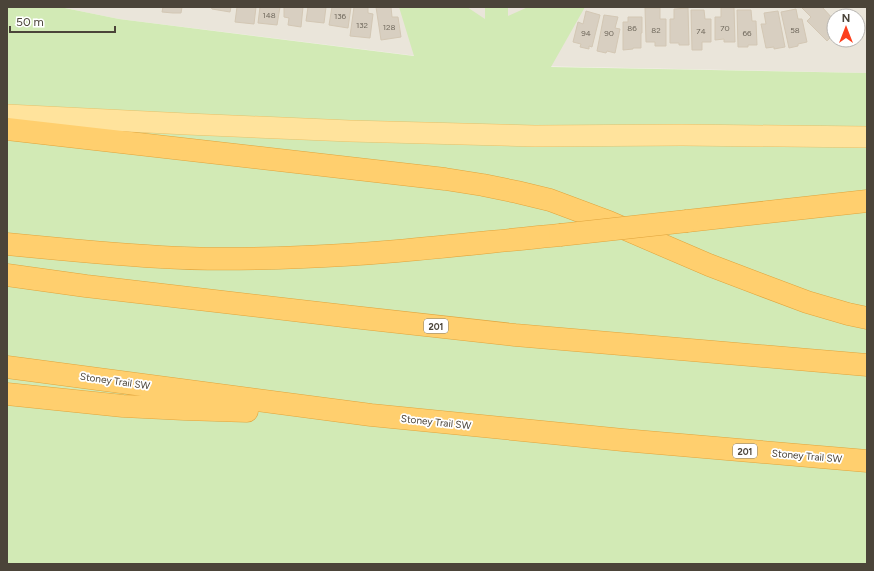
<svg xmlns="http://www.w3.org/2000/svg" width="874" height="571" viewBox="0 0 874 571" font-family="Figtree,sans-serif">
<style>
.residential{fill:#eae5da;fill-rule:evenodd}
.green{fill:#d2eab5}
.building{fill:#d8cfc1;stroke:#d3c7b4}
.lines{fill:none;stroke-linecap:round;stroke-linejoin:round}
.major-casing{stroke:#e6c16a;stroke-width:22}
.highway-casing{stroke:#e0a43c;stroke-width:23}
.major{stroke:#ffe39c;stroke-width:21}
.highway{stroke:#ffcf6e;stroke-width:22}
.highway-bridge-casing{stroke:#e0a43c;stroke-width:23;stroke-linecap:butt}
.highway-bridge{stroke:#ffcf6e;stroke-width:22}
.labels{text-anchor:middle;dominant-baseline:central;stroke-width:3.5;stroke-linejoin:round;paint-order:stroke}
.number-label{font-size:8px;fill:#6e675b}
.shield{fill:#fff;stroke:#817c74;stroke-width:1}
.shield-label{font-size:9px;font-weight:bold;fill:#4b4439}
.street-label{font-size:10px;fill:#4b4439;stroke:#fff}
</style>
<rect width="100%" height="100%" fill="#f6f3ec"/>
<path class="residential" d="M60,7H867V73L489,65L119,19ZM834,16H858V40H834Z"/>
<path class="green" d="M7,7H60L119,19L414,56L399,7H467L485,19V7H508V16L528,7H585L551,67L867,73V564H7Z"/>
<path class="building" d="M163,7H182L181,13H173L162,12Z
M211,7H231L230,12L212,9Z
M237,7H256L254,24L235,22Z
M260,7H280L277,25L258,23Z
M284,7H303L301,27L288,25L289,18L284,17Z
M308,7H326L324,23L306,21Z
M332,7H351L348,28L329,25Z
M354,7H368V13L373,14L370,38L350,36Z
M376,7H391L392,17H398L401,37L381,40Z
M721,7H734L735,42H724V39L715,40V17H721Z
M803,7H822L834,20V26L830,30L834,34L827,41L807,21L811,17L802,8Z
M645,8H660V19H666V46H655V42H646Z
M688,8L689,45H679V43H670V19H674V9Z
M796,9L798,19H802L807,42L798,44V46L789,48L781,12Z
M691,10H704L705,19H711V42H702V50H692Z
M737,10H751L752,21H756L757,45H748V47H738Z
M586,11L600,15L592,47L589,46V49L580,47L581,44L573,42L578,22L583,24Z
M778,11L785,47L774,49V47L766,48L761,24H766L764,13Z
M604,15L618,17L615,28L620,29L615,53L607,51L606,53L597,51Z
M628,17H642V33H641V48H633V49L623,50V22H628Z"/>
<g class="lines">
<g class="major-casing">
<path id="major" d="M7,115L187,124L350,131L535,136L682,135L867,137"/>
</g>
<g class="highway-casing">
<path id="highway" d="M7,129L445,179L483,185L517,192L550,200L609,222L709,265L759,284L807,302L848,314L867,318
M687,221L867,201
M7,244C58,249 110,254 161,257C208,260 256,259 303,257C389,254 475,243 560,235
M7,275L86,286L344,316L515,335L867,365
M7,367L371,415L623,440L867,461
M7,394L123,406L184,409L247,411"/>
</g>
<use href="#major" class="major"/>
<use href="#highway" class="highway"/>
<g class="highway-bridge-casing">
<path id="highway-bridge" d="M560,235L687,221"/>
</g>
<use href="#highway-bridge" class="highway-bridge"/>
</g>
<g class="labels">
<g class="number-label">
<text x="269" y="15">148</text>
<text x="340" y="16">136</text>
<text x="362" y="25">132</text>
<text x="389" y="27">128</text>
<text x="632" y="28">86</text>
<text x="725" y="28">70</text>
<text x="656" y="30">82</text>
<text x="795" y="30">58</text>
<text x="701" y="31">74</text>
<text x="586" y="33">94</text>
<text x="609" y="33">90</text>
<text x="747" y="33">66</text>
</g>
<g class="shield">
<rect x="424" y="319" width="24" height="14" rx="3"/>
<rect x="733" y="444" width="24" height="14" rx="3"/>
</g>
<g class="shield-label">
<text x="436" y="326">201</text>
<text x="745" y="451">201</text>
</g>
<g class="street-label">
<text transform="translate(115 381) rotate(8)">Stoney Trail SW</text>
<text transform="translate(436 422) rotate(6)">Stoney Trail SW</text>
<text transform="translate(807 456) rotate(5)">Stoney Trail SW</text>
</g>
</g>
<rect width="874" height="571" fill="none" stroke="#4b4439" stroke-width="16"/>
<g transform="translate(846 28)"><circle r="19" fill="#ffffff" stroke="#b7b4b0"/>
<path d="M0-3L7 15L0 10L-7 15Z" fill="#fc3f1d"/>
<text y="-6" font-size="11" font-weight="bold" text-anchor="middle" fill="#4b4439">N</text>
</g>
<path d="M10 26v6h105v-6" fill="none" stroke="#4b4439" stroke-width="2"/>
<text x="16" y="26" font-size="12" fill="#4b4439" stroke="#ffffff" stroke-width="3" paint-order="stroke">50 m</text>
</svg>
